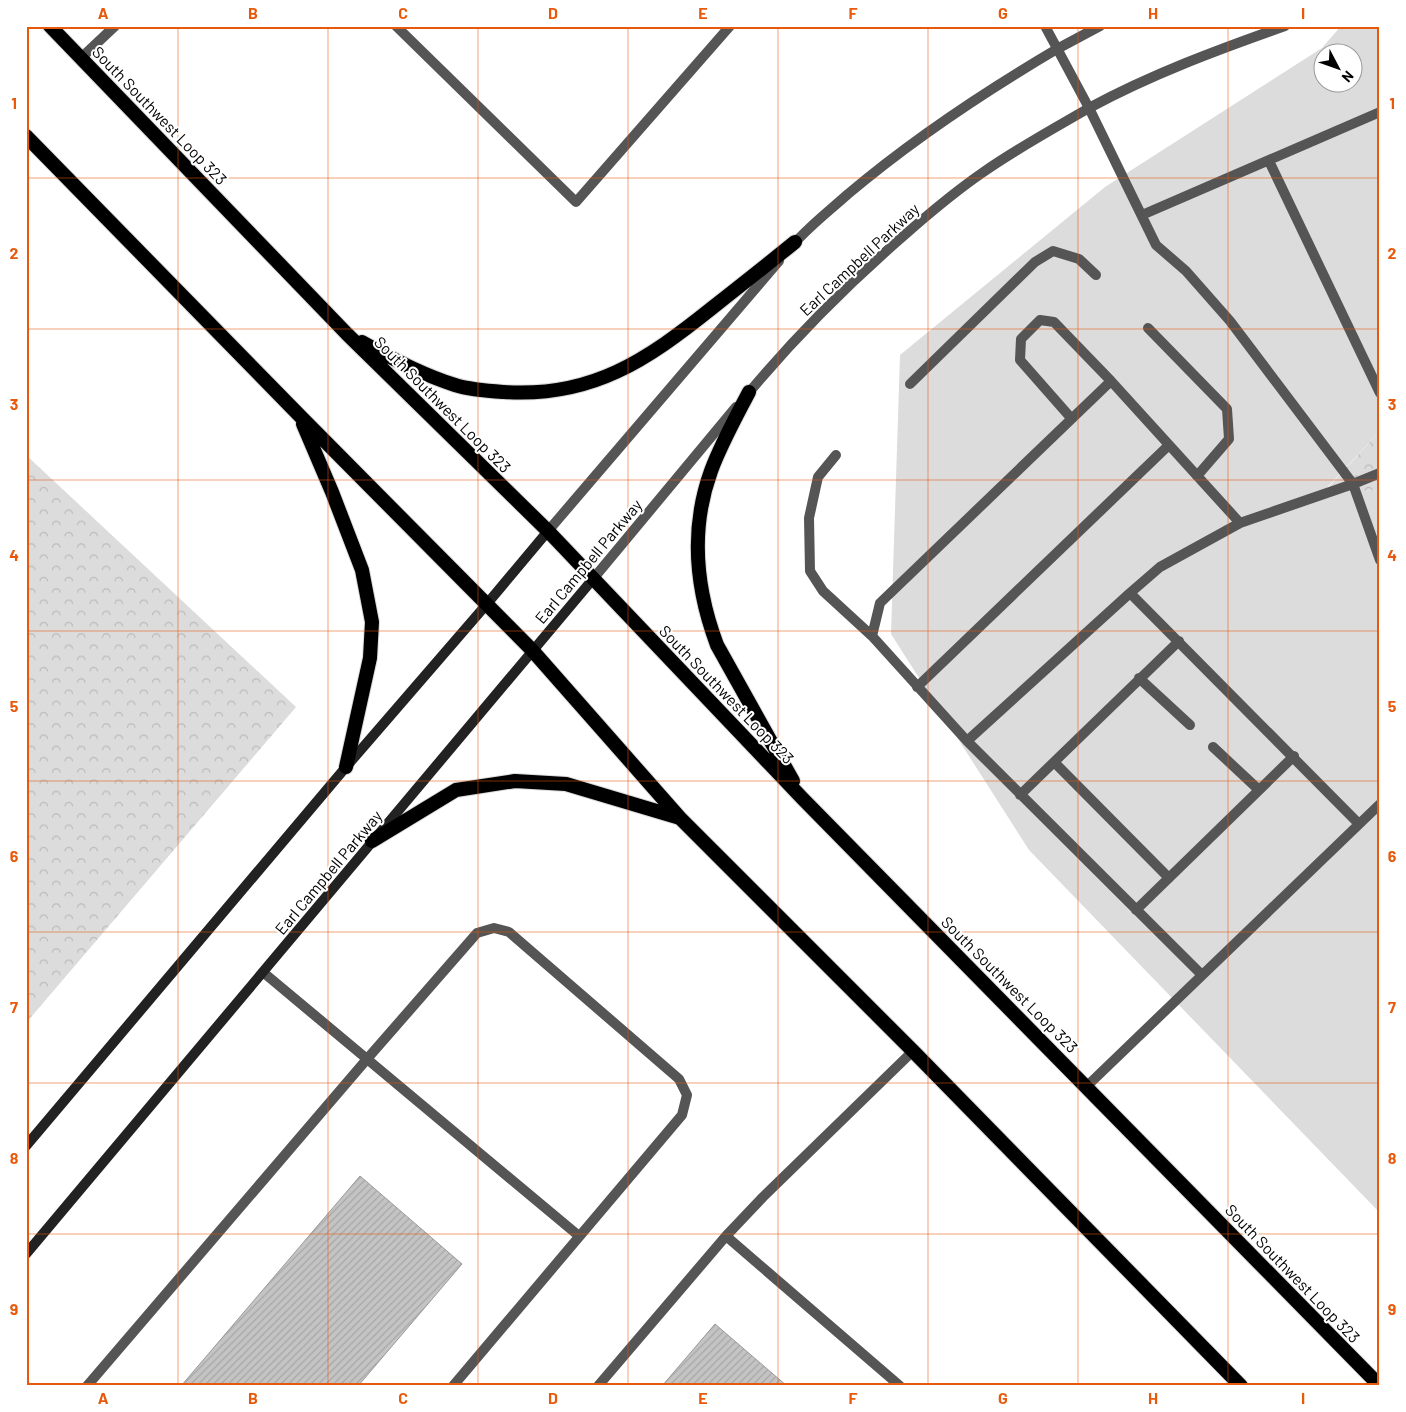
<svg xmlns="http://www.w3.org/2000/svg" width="1406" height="1412" viewBox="0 0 1406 1412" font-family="Barlow,sans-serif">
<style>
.green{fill:#dcdcdc;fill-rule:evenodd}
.forest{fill:url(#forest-crowns)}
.building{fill:url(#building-hatch);stroke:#999}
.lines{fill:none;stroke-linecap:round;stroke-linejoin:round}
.trunk-casing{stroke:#dbdbdb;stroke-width:16}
.service{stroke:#555;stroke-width:10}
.minor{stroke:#555;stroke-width:10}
.tertiary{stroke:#555;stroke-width:10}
.secondary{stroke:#222;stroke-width:10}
.trunk{stroke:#000;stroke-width:14}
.grid{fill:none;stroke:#e8590c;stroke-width:1;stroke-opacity:0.55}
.labels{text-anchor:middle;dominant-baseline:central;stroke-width:4;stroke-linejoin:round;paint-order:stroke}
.street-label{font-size:16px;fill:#000;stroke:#fff}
.neatline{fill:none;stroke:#e8590c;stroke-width:2}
.grid-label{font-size:16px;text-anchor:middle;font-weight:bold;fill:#e8590c}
</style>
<defs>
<pattern id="forest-crowns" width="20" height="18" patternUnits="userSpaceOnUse" patternTransform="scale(1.25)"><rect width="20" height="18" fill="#dcdcdc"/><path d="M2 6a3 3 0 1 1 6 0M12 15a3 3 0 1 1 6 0" fill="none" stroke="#bbb"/></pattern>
<pattern id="building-hatch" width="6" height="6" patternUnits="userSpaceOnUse" patternTransform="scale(1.25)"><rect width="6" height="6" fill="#c4c4c4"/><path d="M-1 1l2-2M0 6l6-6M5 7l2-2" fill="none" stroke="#a7a7a7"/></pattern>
</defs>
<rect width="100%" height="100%" fill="#fff"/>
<path class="green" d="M1341,26H1380V431L1323,492L1380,490V1213L1029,850L891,634L900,355L1105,187L1322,48ZM1324,52H1354V82H1324Z"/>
<path class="forest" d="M1380,431V490L1323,493Z
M26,455L296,707L26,1023Z"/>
<path class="building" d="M360,1176L462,1264L358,1386H181Z
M715,1324L787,1386H662Z"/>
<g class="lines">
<g class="trunk-casing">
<path id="trunk" d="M50,26L347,334L548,531L803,799L1380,1386
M26,136L300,416L532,650L680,818L913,1051L1241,1386
M362,342C392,359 423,375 455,385C471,390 488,391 504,392C592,398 647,360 712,308C740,286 768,264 795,242
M749,392C736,417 721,444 711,471C690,529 696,589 717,645L793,781
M303,424L332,492L362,570L372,622L370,658L346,767
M372,841L456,790L515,781L566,784L680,818"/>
</g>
<path class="service" d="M396,26L576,202L730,26
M1045,26L1089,108L1156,245L1186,271L1230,321L1353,484L1380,473
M81,58L115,26
M1269,161L1380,393
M1142,215L1380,112
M1148,328L1227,409L1229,439L1197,476
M910,384L1035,262L1053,251L1079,259L1096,275
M1071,418L1020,360L1021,339L1040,320L1054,322L1111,381
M836,455L818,477L809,518L810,571L823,591L872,636
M1240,523L1111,381L880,603L872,636L967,741L1130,593L1359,824
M1130,593L1160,567L1240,523L1353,484L1380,560
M1139,678L1190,725
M917,687L1169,445
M967,741L1202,975
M1213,747L1259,790
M1054,762L1169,878
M1020,795L1179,641
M1136,910L1294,756
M1086,1087L1380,804
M726,1236L900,1386
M87,1386L367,1059L264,973
M453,1386L682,1115L687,1095L679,1079L509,932L494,928L477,933L367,1059L579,1236
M598,1386L726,1236L763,1197L913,1051"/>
<path class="minor" d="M1057,49L1100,26
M1089,108C1152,74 1217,50 1285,26"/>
<path class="tertiary" d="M792,246C808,227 829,211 848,194C913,139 984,92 1057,49
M746,396C795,337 850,282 908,232C932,211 956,191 982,173C1016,149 1053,129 1089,108
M548,531L779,261
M593,579L736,407"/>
<path class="secondary" d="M26,1146L346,767L486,605L548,531
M26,1254L593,579"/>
<use href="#trunk" class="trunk"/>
</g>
<path class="grid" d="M178,26V1386M328,26V1386M478,26V1386M628,26V1386M778,26V1386M928,26V1386M1078,26V1386M1228,26V1386M26,178H1380M26,329H1380M26,480H1380M26,631H1380M26,781H1380M26,932H1380M26,1083H1380M26,1234H1380"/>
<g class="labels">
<g class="street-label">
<text transform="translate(160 115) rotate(46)">South Southwest Loop 323</text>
<text transform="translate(859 259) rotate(-43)">Earl Campbell Parkway</text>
<text transform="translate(443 404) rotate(45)">South Southwest Loop 323</text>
<text transform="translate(588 561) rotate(-50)">Earl Campbell Parkway</text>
<text transform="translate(727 694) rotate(46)">South Southwest Loop 323</text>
<text transform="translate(328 872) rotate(-50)">Earl Campbell Parkway</text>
<text transform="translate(1010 984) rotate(45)">South Southwest Loop 323</text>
<text transform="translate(1293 1273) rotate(46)">South Southwest Loop 323</text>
</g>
</g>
<rect width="1406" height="1412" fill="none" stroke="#ffffff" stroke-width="55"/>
<g transform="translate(1338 68) rotate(131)"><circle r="24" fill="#ffffff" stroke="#999999"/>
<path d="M0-4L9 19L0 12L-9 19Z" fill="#000000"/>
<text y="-8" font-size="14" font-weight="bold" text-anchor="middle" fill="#000000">N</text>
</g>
<rect x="28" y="28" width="1350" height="1356" class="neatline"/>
<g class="grid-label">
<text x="103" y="19">A</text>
<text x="253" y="19">B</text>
<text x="403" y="19">C</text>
<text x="553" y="19">D</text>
<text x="703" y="19">E</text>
<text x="853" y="19">F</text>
<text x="1003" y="19">G</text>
<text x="1153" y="19">H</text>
<text x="1303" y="19">I</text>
<text x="14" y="109">1</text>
<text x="1392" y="109">1</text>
<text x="14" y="259">2</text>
<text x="1392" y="259">2</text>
<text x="14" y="410">3</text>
<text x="1392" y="410">3</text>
<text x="14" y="561">4</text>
<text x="1392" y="561">4</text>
<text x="14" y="712">5</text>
<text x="1392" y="712">5</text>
<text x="14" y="862">6</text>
<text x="1392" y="862">6</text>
<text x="14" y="1013">7</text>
<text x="1392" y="1013">7</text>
<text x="14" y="1164">8</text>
<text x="1392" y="1164">8</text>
<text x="14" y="1315">9</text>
<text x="1392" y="1315">9</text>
<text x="103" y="1404">A</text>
<text x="253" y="1404">B</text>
<text x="403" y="1404">C</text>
<text x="553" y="1404">D</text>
<text x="703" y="1404">E</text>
<text x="853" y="1404">F</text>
<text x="1003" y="1404">G</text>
<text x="1153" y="1404">H</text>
<text x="1303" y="1404">I</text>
</g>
</svg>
